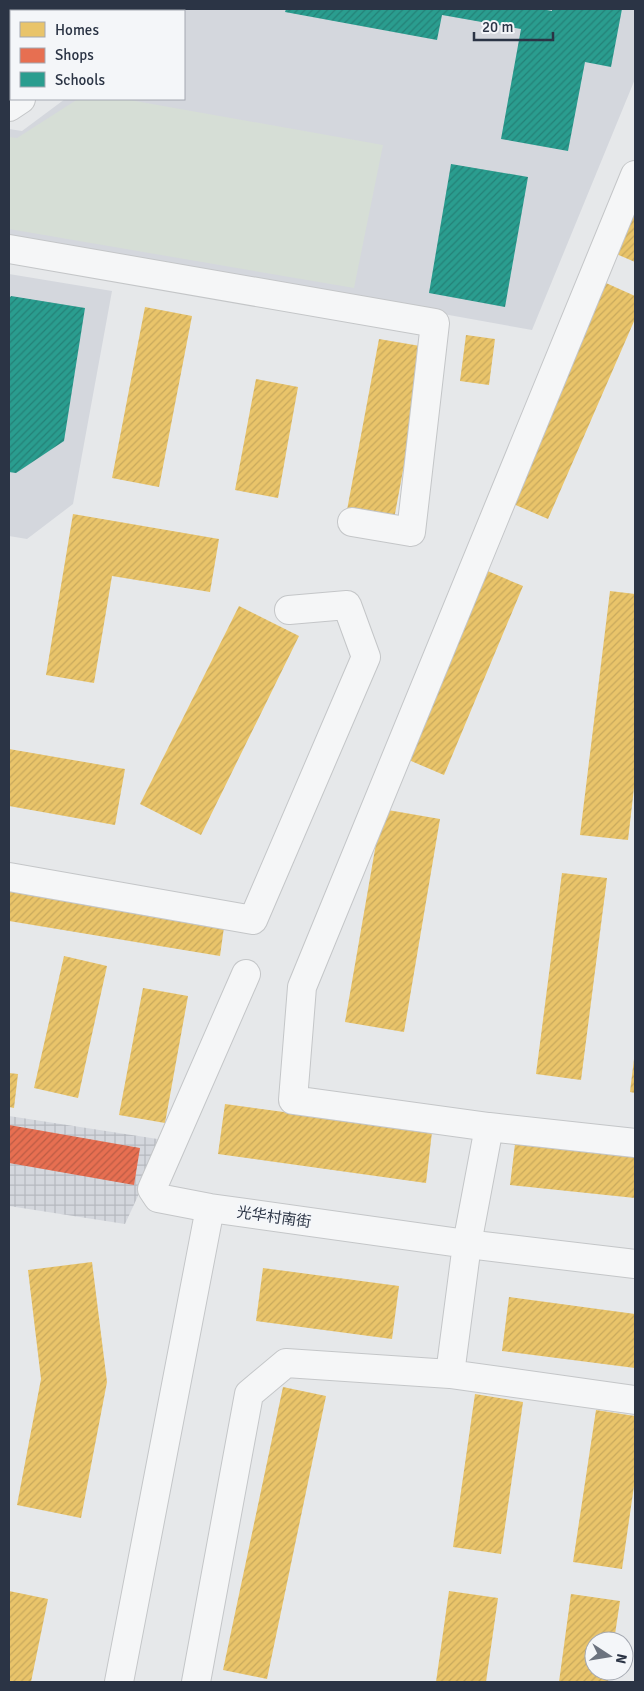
<svg xmlns="http://www.w3.org/2000/svg" width="644" height="1691" viewBox="0 0 644 1691" font-family="Signika,'Noto Sans SC',sans-serif">
<style>
.built{fill:#d4d7dd}
.industrial{fill:url(#industrial-grid)}
.green{fill:#d6ded6}
.homes{fill:url(#homes-hatch)}
.shops{fill:url(#shops-hatch)}
.schools{fill:url(#schools-hatch)}
.lines{fill:none;stroke-linecap:round;stroke-linejoin:round}
.minor-casing{stroke:#c4c6c8;stroke-width:30}
.minor{stroke:#f5f6f7;stroke-width:28}
.labels{text-anchor:middle;dominant-baseline:central;stroke-width:5;stroke-linejoin:round;paint-order:stroke}
.street-label{font-size:15px;fill:#2b3445;stroke:#f4f6f9}
</style>
<defs>
<pattern id="industrial-grid" width="8" height="8" patternUnits="userSpaceOnUse" patternTransform="scale(1.25)"><rect width="8" height="8" fill="#d4d7dd"/><path d="M0 4h8M4 0v8" fill="none" stroke="#b6b9bf"/></pattern>
<pattern id="homes-hatch" width="6" height="6" patternUnits="userSpaceOnUse" patternTransform="scale(1.25)"><rect width="6" height="6" fill="#e9c46a"/><path d="M-1 1l2-2M0 6l6-6M5 7l2-2" fill="none" stroke="#c8a95d"/></pattern>
<pattern id="shops-hatch" width="6" height="6" patternUnits="userSpaceOnUse" patternTransform="scale(1.25)"><rect width="6" height="6" fill="#e76f51"/><path d="M-1 1l2-2M0 6l6-6M5 7l2-2" fill="none" stroke="#bb5c45"/></pattern>
<pattern id="schools-hatch" width="6" height="6" patternUnits="userSpaceOnUse" patternTransform="scale(1.25)"><rect width="6" height="6" fill="#2a9d8f"/><path d="M-1 1l2-2M0 6l6-6M5 7l2-2" fill="none" stroke="#248177"/></pattern>
</defs>
<rect width="100%" height="100%" fill="#e6e8ea"/>
<path class="built" d="M184,9H635V79L532,330L9,236V129L22,131L65,99H184V11H181Z
M9,274L112,291L73,504L27,539L9,536Z"/>
<path class="industrial" d="M9,1116L164,1140L125,1224L9,1206Z"/>
<path class="green" d="M78,99H124L383,145L354,288L9,229V137L17,138Z"/>
<path class="homes" d="M631,214L635,216V262L614,253Z
M606,283L635,296V319L548,519L511,503Z
M145,307L192,316L159,487L112,478Z
M466,335L495,339L489,385L460,381Z
M379,339L426,347L394,519L347,510Z
M256,379L298,387L278,498L235,490Z
M73,514L219,539L210,592L112,576L94,683L46,675Z
M483,569L523,586L444,775L404,758Z
M610,591L635,594V779L628,840L580,835Z
M239,606L299,636L201,835L140,804Z
M9,749L125,769L115,825L9,806Z
M382,809L440,819L404,1032L345,1022Z
M562,873L607,878L581,1080L536,1074Z
M9,891L224,927L220,956L9,921Z
M64,956L107,966L78,1098L34,1088Z
M143,988L188,996L165,1123L119,1115Z
M634,1059H635V1093L630,1092Z
M9,1073L18,1074L14,1108L9,1107Z
M225,1104L432,1132L426,1183L218,1154Z
M515,1144L635,1156V1198L510,1185Z
M92,1262L107,1382L81,1518L17,1505L41,1379L28,1270Z
M263,1268L399,1286L392,1339L256,1321Z
M509,1297L635,1314V1368L502,1351Z
M283,1387L326,1396L267,1679L223,1670Z
M475,1394L523,1402L501,1554L453,1547Z
M596,1410L635,1416V1479L622,1569L573,1562Z
M9,1591L48,1599L31,1682H9Z
M449,1591L498,1598L486,1682H436Z
M571,1594L620,1601L614,1641H594V1671H610L608,1682H559Z"/>
<path class="shops" d="M9,1125L140,1148L134,1185L9,1163Z"/>
<path class="schools" d="M286,9H542L552,11V9H622L611,67L585,62L568,151L501,139L521,29L442,15L437,40L285,12Z
M451,164L528,177L505,307L429,293Z
M11,296L85,308L64,441L16,473L9,472V299Z"/>
<g class="lines">
<g class="minor-casing">
<path id="minor" d="M138,11L141,9
M9,107L21,99
M9,249L435,323L411,532L352,522
M9,877L253,920L366,657L347,605L289,610
M246,974L152,1189L158,1198L210,1208L467,1244L635,1264
M489,1127L293,1100L302,987L635,175
M450,1374L635,1400
M119,1682L210,1208
M196,1682L249,1394L286,1363L450,1374L467,1244L489,1127L635,1143"/>
</g>
<use href="#minor" class="minor"/>
</g>
<g class="labels">
<g class="street-label">
<text transform="translate(274 1217) rotate(8)">光华村南街</text>
</g>
</g>
<rect width="644" height="1691" fill="none" stroke="#2b3445" stroke-width="20"/>
<rect x="10" y="10" width="175" height="90" fill="#f4f6f9" stroke="#a4a8b1"/>
<rect x="20" y="22" width="25" height="15" fill="#e9c46a" stroke="#a4a8b1"/>
<text x="55" y="35" font-size="15" fill="#2b3445">Homes</text>
<rect x="20" y="48" width="25" height="15" fill="#e76f51" stroke="#a4a8b1"/>
<text x="55" y="60" font-size="15" fill="#2b3445">Shops</text>
<rect x="20" y="72" width="25" height="15" fill="#2a9d8f" stroke="#a4a8b1"/>
<text x="55" y="85" font-size="15" fill="#2b3445">Schools</text>
<g transform="translate(609 1656) rotate(102)"><circle r="24" fill="#f4f6f9" stroke="#a4a8b1"/>
<path d="M0-4L9 19L0 12L-9 19Z" fill="#6c737f"/>
<text y="-8" font-size="14" font-weight="bold" text-anchor="middle" fill="#2b3445">N</text>
</g>
<path d="M474 32v8h79v-8" fill="none" stroke="#2b3445" stroke-width="2.5"/>
<text x="482" y="32" font-size="15" fill="#2b3445" stroke="#f4f6f9" stroke-width="4" paint-order="stroke">20 m</text>
</svg>
